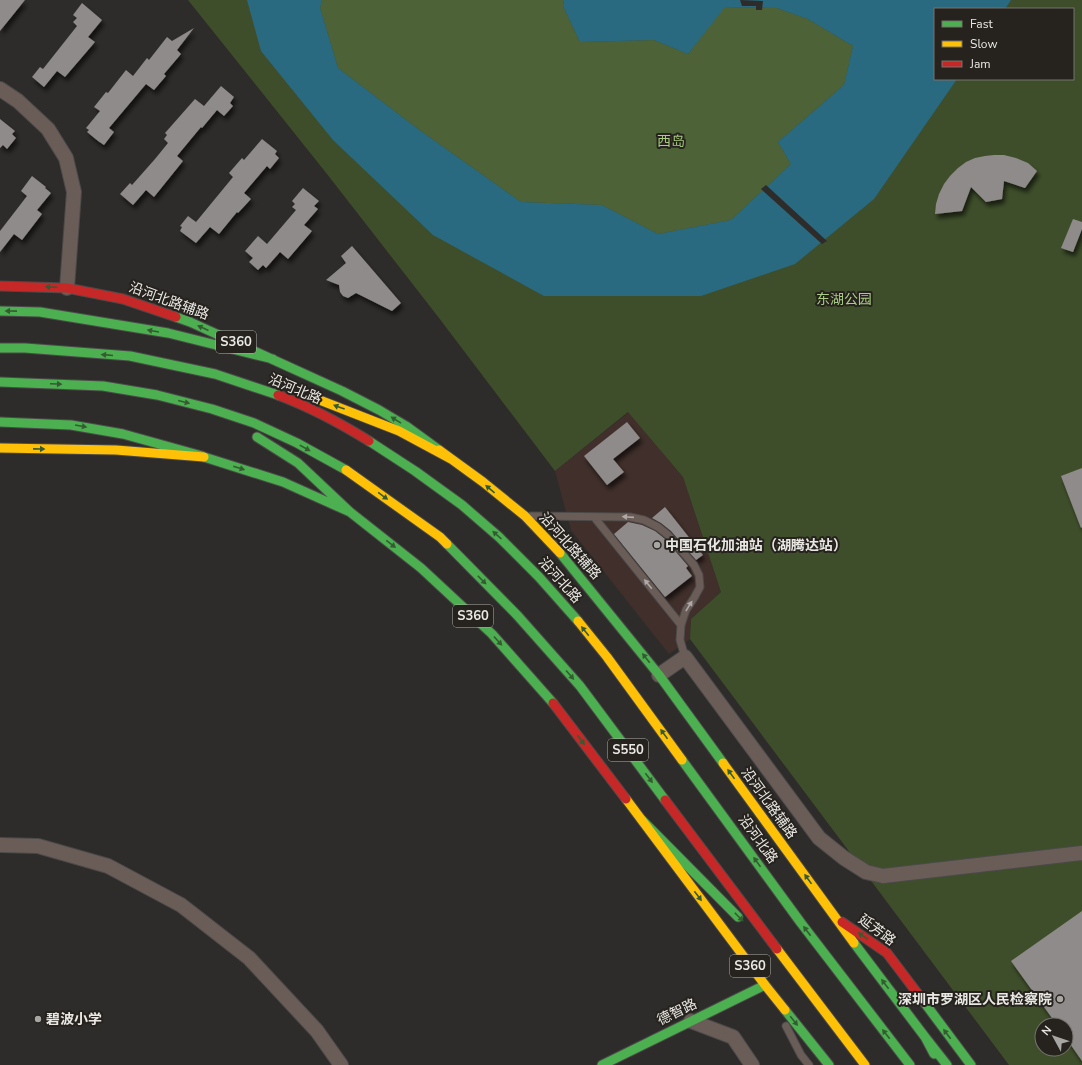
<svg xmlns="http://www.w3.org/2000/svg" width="1082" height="1065" viewBox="0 0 1082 1065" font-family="'Nunito Sans','Noto Sans SC',sans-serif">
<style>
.commercial{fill:#402f2a}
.green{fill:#3e4e2a;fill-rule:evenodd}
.forest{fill:#4e6237}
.water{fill:#2a6a80}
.pier{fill:#2e2c2a}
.building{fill:#8e8b8a;filter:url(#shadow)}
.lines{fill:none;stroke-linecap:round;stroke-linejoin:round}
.lane-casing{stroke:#4b4a49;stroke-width:9}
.street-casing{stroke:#4b4a49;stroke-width:16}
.fast-casing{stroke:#4b4a49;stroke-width:11}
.slow-casing{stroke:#4b4a49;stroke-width:11}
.jam-casing{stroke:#4b4a49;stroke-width:11}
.lane{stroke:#6a5d58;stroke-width:7}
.street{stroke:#6a5d58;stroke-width:14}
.fast{stroke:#4caf50;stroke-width:9}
.slow{stroke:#ffc107;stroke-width:9}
.jam{stroke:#c62828;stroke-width:9}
.oneway{fill:#355b32}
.oneway2{fill:#b0a9a5}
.poi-dot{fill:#a8a6a3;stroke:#26231e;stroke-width:1.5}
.labels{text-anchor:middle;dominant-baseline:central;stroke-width:4;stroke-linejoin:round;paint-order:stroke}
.shield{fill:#26231e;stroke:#afada9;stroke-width:1}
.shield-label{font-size:13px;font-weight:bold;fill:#eae8e4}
.park-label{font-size:14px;fill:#a8cc80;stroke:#26231e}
.street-label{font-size:14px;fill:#eae8e4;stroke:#26231e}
.poi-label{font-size:14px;font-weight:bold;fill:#eae8e4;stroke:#26231e;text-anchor:start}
</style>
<defs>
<filter id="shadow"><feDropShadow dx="2.5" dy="4.5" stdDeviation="2" flood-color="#0009"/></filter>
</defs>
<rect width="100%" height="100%" fill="#2e2c2a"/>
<path class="commercial" d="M629,412L683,477L721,592L691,619L690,639L669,654L571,530L555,471Z"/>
<path class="green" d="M188,0H1082V1065H1009L690,639L691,619L721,592L683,477L628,412L555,471L439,318L327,174ZM935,9H1073V79H935ZM1042,1025H1066V1049H1042Z"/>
<path class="forest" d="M322,0H564L563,6L580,42L654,40L688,54L724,7L777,8L808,19L853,46L844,85L778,142L791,164L731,220L658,234L602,205L521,202L418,129L338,68L320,8Z"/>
<path class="water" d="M247,0H322L320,8L338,68L418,129L521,202L602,205L658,234L731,220L791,164L778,142L844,85L853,46L808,19L777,8L725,7L688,54L654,40L580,42L563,6L564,0H1011L1005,9H935V79H957L874,199L795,264L701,296H544L433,235L333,140L261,51Z"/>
<path class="pier" d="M740,0L763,1L762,10H756V6H742Z
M766,185L827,241L822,244L761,189Z"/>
<path class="building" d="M0,0H25L0,31Z
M82,3L102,20L88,37L95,42L65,77L57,71L44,87L32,77L40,67L43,69L77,26L73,22L77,18L73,15Z
M194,28L177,50L181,54L164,74L166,76L154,90L146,84L109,128L114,132L104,145L98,141L87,132L89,130L86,128L100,111L94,107L106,92L108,93L126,70L133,76L147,58L149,60L167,37L172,41Z
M221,86L234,97L230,103L233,106L224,116L217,110L202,128L201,127L177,156L183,161L154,197L146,190L133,205L120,194L130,183L132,185L155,159L168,143L164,139L167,135L165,133L195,99L204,106Z
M0,119L15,131L12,134L16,138L7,149L3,145L0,148Z
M262,139L277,151L275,154L279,158L270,169L267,166L244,193L251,199L238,213L237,212L219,234L210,227L196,243L180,231L182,227L180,226L188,216L196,222L233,177L229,173L242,158L244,160Z
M994,155H1004L1016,158L1028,163L1037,171L1025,188L1004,181L1002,199L986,202L971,187L962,211L935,214L936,204L939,194L944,184L950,176L958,168L966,162L975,158L985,156Z
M32,176L46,187L45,188L51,193L37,210L42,214L22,240L14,234L0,252V231L27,196L21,191Z
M303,188L319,201L314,206L318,209L304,225L312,231L288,259L280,252L266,268L263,265L258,270L249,262L253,258L245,251L258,236L267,244L296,210L292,207L295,204L292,201Z
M1073,219L1082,222V229L1073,252L1061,248Z
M352,246L401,303L392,311L356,293L348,298L343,296L340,292L339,285L326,280L346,263L341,256Z
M627,422L640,438L613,459L624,472L607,485L584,456Z
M1082,468V527L1081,528L1061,476Z
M665,507L703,555L696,560L671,531L661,523L652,518Z
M628,522L642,525L655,531L665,539L688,566L686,568L692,576L665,597L614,534Z
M1082,911V1061L1066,1038V1025H1057L1011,961Z"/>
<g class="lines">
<g class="lane-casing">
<path id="lane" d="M531,516L630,517L644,520L658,527L668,535L694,565L699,575L700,587L694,598L686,610L681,625L680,640L685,657
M594,517L681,625
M786,1026L801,1055L809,1065"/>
</g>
<g class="street-casing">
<path id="street" d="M0,89L18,101L48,129L66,158L74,192L67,288
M659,675L685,657L819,838L844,858L866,872L883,876L1082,853
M0,845L38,846L108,866L181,905L249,958L317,1031L341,1065
M691,1021L733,1037L752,1065"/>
</g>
<g class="fast-casing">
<path id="fast" d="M0,311L40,312L168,333L273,359
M176,317L190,322L342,391L379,410L406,426L439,450
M0,348H25L130,356L215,374L278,395
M0,382L103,386L157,395L212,409L254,423L297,443L346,470
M0,422L71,425L123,434L202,456
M257,437L298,463L350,512
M369,441L415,471L462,505L499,537L539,577L578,621
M204,457L283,482L350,512L421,568L492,634L553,703
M447,544L517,615L580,686L665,800
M560,553L659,675L723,763
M682,760L801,923L910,1065
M642,820L738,917
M854,943L925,1037L934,1054
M924,1002L971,1065
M785,1010L829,1065
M925,1037L947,1065
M602,1065L765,985"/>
</g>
<g class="slow-casing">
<path id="slow" d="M317,399L399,431L451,459
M0,448L116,450L204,457
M439,450L483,482L525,516L560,553
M346,470L440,537L447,544
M578,621L607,657L682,760
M723,763L854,943
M626,799L765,985L785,1010
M777,949L865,1065"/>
</g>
<g class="jam-casing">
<path id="jam" d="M0,286L67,288L123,299L176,317
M278,395C310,407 340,423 369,441
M553,703L626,799
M665,800L777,949
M842,922L887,953L924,1002"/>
</g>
<use href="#lane" class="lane"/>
<use href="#street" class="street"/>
<use href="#fast" class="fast"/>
<use href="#slow" class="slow"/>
<use href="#jam" class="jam"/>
</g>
<defs><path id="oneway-solid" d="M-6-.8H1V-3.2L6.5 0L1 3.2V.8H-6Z"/></defs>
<g class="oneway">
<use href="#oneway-solid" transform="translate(51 287) rotate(-178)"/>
<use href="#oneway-solid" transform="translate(11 311) rotate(-179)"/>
<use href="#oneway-solid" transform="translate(203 328) rotate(-156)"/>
<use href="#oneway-solid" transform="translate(153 331) rotate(-170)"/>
<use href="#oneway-solid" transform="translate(107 355) rotate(-175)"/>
<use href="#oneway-solid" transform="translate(56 384) rotate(2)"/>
<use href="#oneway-solid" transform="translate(184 402) rotate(14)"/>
<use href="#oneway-solid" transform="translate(339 407) rotate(-160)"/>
<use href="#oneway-solid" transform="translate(396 420) rotate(-148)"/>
<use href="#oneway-solid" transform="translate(81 426) rotate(10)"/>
<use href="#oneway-solid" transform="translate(305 448) rotate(29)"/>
<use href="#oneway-solid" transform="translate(39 449) rotate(1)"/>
<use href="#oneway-solid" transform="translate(239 468) rotate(17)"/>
<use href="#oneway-solid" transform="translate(490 489) rotate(-140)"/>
<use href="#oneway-solid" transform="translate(383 496) rotate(36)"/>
<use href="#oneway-solid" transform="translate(497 535) rotate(-138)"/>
<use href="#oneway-solid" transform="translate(391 544) rotate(38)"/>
<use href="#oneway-solid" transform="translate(482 580) rotate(45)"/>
<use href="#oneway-solid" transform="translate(585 631) rotate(-129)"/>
<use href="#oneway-solid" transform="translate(498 641) rotate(48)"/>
<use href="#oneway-solid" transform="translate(646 658) rotate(-128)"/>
<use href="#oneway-solid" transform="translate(570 675) rotate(49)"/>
<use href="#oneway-solid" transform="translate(664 734) rotate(-126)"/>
<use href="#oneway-solid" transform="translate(581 740) rotate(53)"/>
<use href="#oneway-solid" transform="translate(731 774) rotate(-126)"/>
<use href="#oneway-solid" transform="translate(649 778) rotate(53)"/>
<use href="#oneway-solid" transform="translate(757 862) rotate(-126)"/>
<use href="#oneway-solid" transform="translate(808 879) rotate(-126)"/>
<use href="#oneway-solid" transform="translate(698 896) rotate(53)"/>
<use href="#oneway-solid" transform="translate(739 917) rotate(45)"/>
<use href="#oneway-solid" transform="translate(807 931) rotate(-127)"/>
<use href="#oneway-solid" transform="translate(863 936) rotate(-145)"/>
<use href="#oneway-solid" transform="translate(885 984) rotate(-127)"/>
<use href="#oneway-solid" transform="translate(794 1021) rotate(51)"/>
<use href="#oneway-solid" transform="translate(886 1034) rotate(-128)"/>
<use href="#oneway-solid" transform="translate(947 1034) rotate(-127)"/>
</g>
<g class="oneway2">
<use href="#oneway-solid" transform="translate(628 517) rotate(-176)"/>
<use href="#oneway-solid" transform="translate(648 584) rotate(-129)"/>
<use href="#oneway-solid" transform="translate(689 606) rotate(-58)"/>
</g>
<g class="poi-dot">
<circle cx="657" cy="545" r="4"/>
<circle cx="1060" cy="999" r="4"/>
<circle cx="38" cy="1019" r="4"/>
</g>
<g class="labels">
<g class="shield">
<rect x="216" y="331" width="40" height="22" rx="3"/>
<rect x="453" y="605" width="40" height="22" rx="3"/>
<rect x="608" y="739" width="40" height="22" rx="3"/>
<rect x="730" y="955" width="40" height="22" rx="3"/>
</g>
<g class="shield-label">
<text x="236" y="342">S360</text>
<text x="473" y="616">S360</text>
<text x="628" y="750">S550</text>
<text x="750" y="966">S360</text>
</g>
<g class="park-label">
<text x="671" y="141">西岛</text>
<text x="844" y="299">东湖公园</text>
</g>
<g class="street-label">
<text transform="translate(169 301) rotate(20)">沿河北路辅路</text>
<text transform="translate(295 389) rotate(23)">沿河北路</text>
<text transform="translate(570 546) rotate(48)">沿河北路辅路</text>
<text transform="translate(560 580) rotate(48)">沿河北路</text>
<text transform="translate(769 803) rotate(54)">沿河北路辅路</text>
<text transform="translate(758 839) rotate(54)">沿河北路</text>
<text transform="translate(877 930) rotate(37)">延芳路</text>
<text transform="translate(677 1012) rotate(-26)">德智路</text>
</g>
<g class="poi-label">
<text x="665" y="545">中国石化加油站（湖腾达站）</text>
<text x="1052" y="999" text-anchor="end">深圳市罗湖区人民检察院</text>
<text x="46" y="1019">碧波小学</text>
</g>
</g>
<rect x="934" y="8" width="140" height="72" fill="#26231e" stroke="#74726d"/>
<rect x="942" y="21" width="20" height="6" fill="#4caf50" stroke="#74726d"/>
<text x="970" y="28" font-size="12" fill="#eae8e4">Fast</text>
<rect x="942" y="41" width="20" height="6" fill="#ffc107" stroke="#74726d"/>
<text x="970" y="48" font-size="12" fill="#eae8e4">Slow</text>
<rect x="942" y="61" width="20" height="6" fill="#c62828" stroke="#74726d"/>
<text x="970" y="68" font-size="12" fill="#eae8e4">Jam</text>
<g transform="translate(1054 1037) rotate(310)"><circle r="19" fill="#26231e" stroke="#74726d"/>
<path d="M0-3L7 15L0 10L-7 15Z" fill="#a8a6a3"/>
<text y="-6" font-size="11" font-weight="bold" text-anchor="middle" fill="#eae8e4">N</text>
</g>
</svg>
